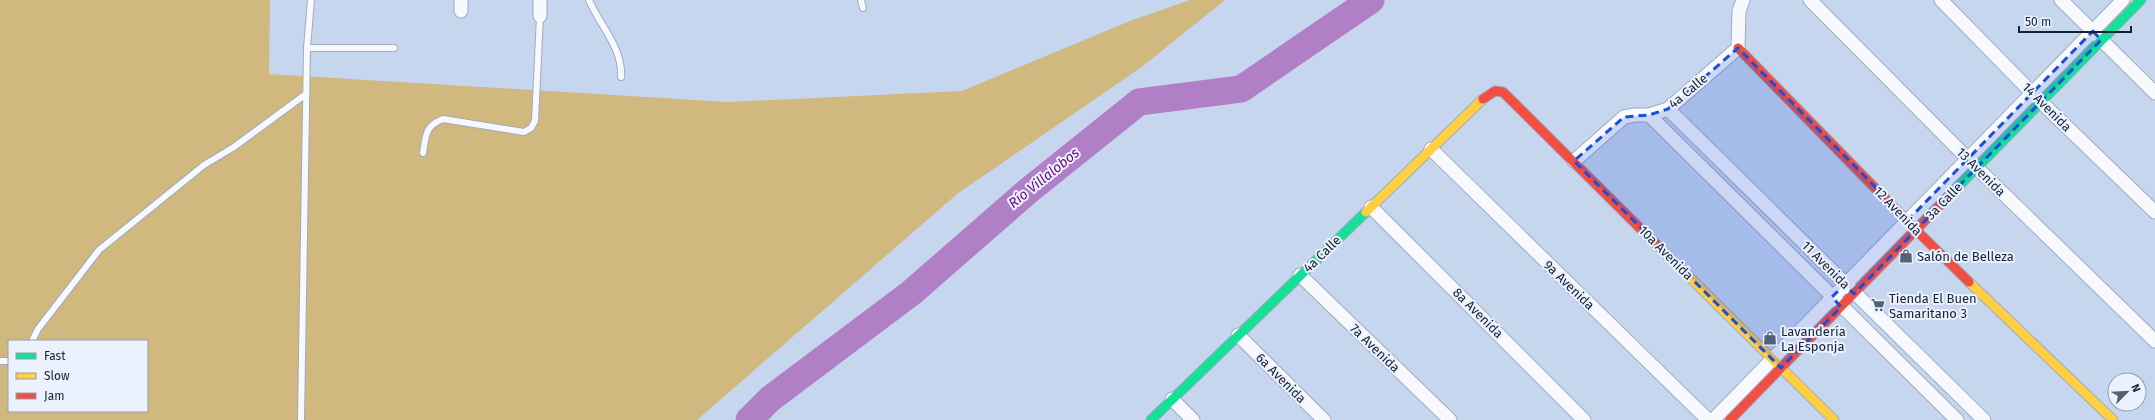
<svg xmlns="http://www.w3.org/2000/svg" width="2155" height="420" viewBox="0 0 2155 420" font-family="'Fira Sans',sans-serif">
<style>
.green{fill:#d0b87f;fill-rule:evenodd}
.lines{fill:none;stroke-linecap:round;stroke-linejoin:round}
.river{stroke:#b07fc6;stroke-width:27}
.lane-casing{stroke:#9fabc0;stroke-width:8}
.street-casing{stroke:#9fabc0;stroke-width:15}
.fast-casing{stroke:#9fabc0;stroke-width:11}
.slow-casing{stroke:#9fabc0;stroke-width:11}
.jam-casing{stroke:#9fabc0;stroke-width:11}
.lane{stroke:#f7f9fd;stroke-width:6}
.street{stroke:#f7f9fd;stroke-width:13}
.fast{stroke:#16e098;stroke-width:9}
.slow{stroke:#ffcf43;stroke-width:9}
.jam{stroke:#f24e42;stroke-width:9}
.marked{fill:#1d4ed8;fill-opacity:0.2;stroke:#1d4ed8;stroke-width:3;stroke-dasharray:8 5;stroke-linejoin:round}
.labels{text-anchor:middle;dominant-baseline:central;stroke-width:4;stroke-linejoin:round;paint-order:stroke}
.street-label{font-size:13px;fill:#152135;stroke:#ebf2fd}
.poi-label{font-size:13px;fill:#152135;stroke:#ebf2fd;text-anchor:start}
.water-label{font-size:14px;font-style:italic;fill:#700981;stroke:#ebf2fd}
</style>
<rect width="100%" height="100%" fill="#c7d6ef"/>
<path class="green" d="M0,0H270L269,74L728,102L962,91L1130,21L1190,0H1225L1143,66L957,194L697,420H0ZM9,341H147V411H9Z"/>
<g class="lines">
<path class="river" d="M749,420L770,399L911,293L1028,191L1139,102L1241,89L1371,0"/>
<g class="lane-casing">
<path id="lane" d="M589,0C600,26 623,48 621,77
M861,0L863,8
M307,48H394
M423,153C426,135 425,126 443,119L524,132L531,128L535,121L540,16
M32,341L38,329L99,250L204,165L234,147L306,94
M0,361H9
M301,420L307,48L311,0"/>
</g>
<g class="street-casing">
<path id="street" d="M1810,0L1977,168L2155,341
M1941,0L2041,102L2155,212
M2061,0L2155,93
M461,11V0
M540,16V0
M1668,109L1984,420
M1649,115L1957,420
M1431,149L1708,420
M1574,161L1624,117L1635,115H1649L1668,109L1738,48L1739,11L1743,0
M1371,207L1584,420
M1300,275L1450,420
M1238,335L1324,420
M1172,399L1193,420
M1713,420L2123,0"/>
</g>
<g class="fast-casing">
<path id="fast" d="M1948,197L2141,0
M1151,420L1366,212"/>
</g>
<g class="slow-casing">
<path id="slow" d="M1366,212L1483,99
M1663,251L1834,420
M1969,282L2113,420"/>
</g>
<g class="jam-casing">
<path id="jam" d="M1738,48L1916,230L1969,282
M1483,99L1495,91L1503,92L1663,251
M1730,420L1948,197"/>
</g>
<use href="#lane" class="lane"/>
<use href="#street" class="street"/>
<use href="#fast" class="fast"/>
<use href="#slow" class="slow"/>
<use href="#jam" class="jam"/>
</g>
<path class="marked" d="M2093,31L2101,40L1854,294L1845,284L1832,297L1841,307L1781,368L1574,161L1624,117L1649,115L1668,109L1738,48L1908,220Z"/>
<defs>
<g id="shop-bare" transform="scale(1.08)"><path d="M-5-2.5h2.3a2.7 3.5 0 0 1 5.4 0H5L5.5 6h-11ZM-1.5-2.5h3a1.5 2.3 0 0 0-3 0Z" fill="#536076" stroke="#ebf2fd" stroke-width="2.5" paint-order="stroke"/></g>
<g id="supermarket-bare" transform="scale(1.08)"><path d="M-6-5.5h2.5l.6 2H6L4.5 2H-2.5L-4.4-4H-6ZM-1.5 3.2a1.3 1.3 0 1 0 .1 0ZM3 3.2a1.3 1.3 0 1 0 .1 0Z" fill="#536076" stroke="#ebf2fd" stroke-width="2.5" paint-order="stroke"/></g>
</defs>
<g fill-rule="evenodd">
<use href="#shop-bare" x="1906" y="256"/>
<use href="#supermarket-bare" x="1878" y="305"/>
<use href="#shop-bare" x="1770" y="338"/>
</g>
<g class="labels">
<g class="street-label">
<text transform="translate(1688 91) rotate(-40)">4a Calle</text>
<text transform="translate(2047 107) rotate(45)">14 Avenida</text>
<text transform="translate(1981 172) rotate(45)">13 Avenida</text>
<text transform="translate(1944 201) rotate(-46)">3a Calle</text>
<text transform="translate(1898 211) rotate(46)">12 Avenida</text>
<text transform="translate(1666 253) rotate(45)">10a Avenida</text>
<text transform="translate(1322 254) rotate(-44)">4a Calle</text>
<text transform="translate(1826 265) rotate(45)">11 Avenida</text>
<text transform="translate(1569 285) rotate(44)">9a Avenida</text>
<text transform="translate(1478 313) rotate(45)">8a Avenida</text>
<text transform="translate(1375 348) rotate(44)">7a Avenida</text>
<text transform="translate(1281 378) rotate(45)">6a Avenida</text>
</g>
<g class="poi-label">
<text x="1917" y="256">Salón de Belleza</text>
<text x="1889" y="298">Tienda El Buen<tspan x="1889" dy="15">Samaritano 3</tspan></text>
<text x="1781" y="331">Lavandería<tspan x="1781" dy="15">La Esponja</tspan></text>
</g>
<g class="water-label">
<text transform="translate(1044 178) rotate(-39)">Río Villalobos</text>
</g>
</g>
<rect x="8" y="340" width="140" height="72" fill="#ebf2fd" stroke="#959ead"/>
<rect x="16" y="353" width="20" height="6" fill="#16e098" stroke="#959ead"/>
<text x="44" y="360" font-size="12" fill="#152135">Fast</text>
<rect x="16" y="373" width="20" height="6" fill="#ffcf43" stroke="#959ead"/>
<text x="44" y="380" font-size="12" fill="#152135">Slow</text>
<rect x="16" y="393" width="20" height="6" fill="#f24e42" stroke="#959ead"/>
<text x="44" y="400" font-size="12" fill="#152135">Jam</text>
<g transform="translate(2127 392) rotate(66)"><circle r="19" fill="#ebf2fd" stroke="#959ead"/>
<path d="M0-3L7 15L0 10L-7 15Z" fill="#536076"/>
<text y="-6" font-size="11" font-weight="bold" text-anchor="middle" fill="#152135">N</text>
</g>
<path d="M2019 26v6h112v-6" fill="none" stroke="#152135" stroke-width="2"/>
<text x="2025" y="26" font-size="12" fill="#152135" stroke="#ebf2fd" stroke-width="3" paint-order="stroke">50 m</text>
</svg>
